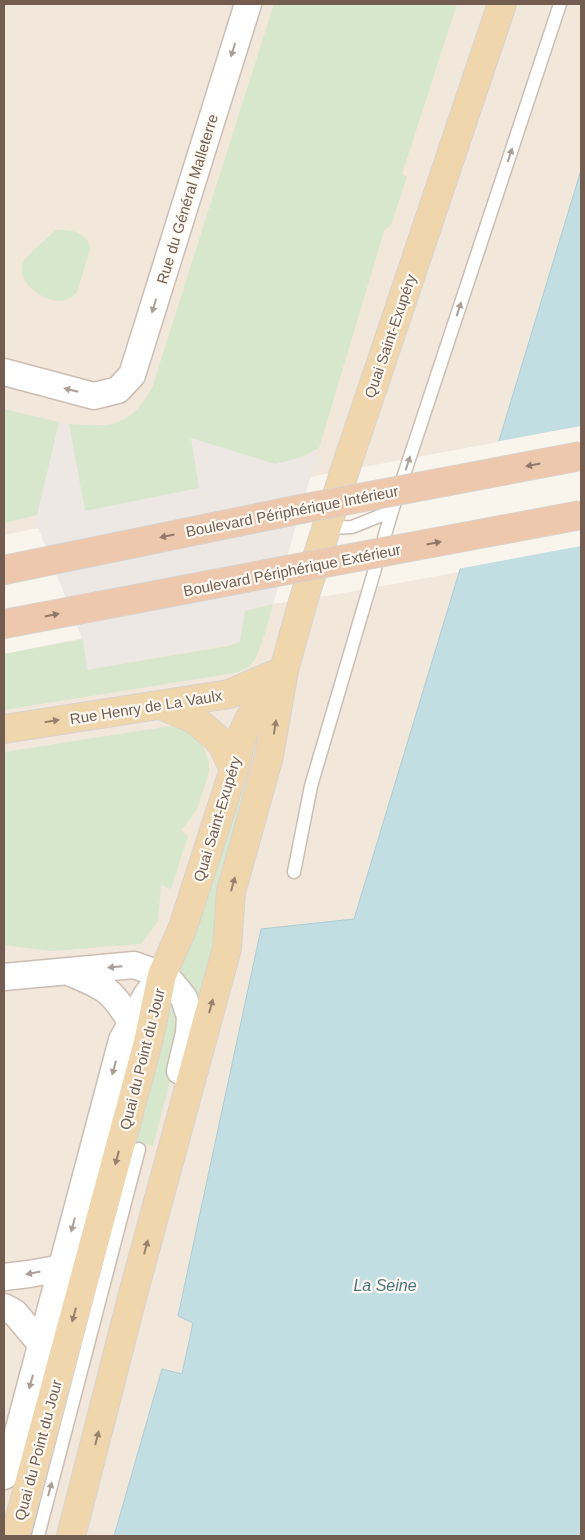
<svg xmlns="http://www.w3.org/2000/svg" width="585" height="1540" viewBox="0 0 585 1540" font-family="Helvetica,sans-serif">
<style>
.residential{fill:#f1e7db}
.industrial{fill:#ede8e4}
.green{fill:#d7e7cc}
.water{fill:#c2dee2;stroke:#aacdd3}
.pier{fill:#faf5ec}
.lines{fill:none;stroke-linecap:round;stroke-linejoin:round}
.service-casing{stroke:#ccbdb3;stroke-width:15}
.minor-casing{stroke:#ccbdb3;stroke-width:29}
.primary-casing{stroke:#d8d2ce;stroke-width:30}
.trunk-casing{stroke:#d8d2ce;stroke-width:30}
.service{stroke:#fff;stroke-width:12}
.minor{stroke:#fff;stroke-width:26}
.primary{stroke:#f0d6ad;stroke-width:28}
.trunk{stroke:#eec8ac;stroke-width:28}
.trunk-bridge-casing{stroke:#d8d2ce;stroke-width:30;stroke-linecap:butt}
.trunk-bridge{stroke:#eec8ac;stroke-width:28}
.oneway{fill:#ab9e97}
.oneway2{fill:#927868}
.oneway3{fill:#98816d}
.labels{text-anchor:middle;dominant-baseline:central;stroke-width:4.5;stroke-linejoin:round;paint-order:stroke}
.street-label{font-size:15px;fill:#735d51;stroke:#fdf9f2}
.water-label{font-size:16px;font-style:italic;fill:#4a757c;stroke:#fdf9f2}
</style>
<rect width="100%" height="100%" fill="#faf5ec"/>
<path class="residential" d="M4,4H581V170L498,442L310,477L273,604L338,594L459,572L354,920L178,1316L193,1323L183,1374L162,1369L114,1536H4V654L82,638L39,528L4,535Z"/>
<path class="industrial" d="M59,422L69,424L85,511L190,437L275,464L302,457L319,448L273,604L245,611L240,642L86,670L82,639L38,528L37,515Z"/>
<path class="green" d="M274,4H457L402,174L407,177L391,225L384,231L319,448L302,457L275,464L191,438L199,488L85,511L69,424C111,427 130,428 152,388Z
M56,230C70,229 89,233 90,249L77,292C60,316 13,285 23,263C26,255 49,237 56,230Z
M4,409L59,422L37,515L4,523Z
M273,604C268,620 261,658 248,667C242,671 235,673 228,674L4,710V654L83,639L87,670L228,646L240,642L245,611Z
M171,726L184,728L201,742L209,762V772L197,810L181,830L188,836L171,889L161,885L158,921L141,944L51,951L4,945V752Z
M253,745L255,749L219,884L215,909L216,945L201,1002L190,982L177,971Z
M169,1001H174L182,1036L153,1146L133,1141Z"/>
<path class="water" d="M581,170V1536H114L162,1369L182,1374L193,1323L178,1316L261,929L354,919Z"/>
<path class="pier" d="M581,426V546L457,569L495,442Z"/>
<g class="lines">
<g class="service-casing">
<path id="service" d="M327,528L352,527L392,511L560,4
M294,872L311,786L392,511
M38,1536L139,1149"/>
</g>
<g class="minor-casing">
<path id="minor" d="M4,372L94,396L118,390L132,375L248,4
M71,973C106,988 111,989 131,1022
M4,977L134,965L162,975L172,983L184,998L190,1017L189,1033L180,1071
M4,1277L29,1274L62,1268
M4,1307L15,1313L41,1344
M4,1476L17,1436L122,1040L146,996L162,975"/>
</g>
<g class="primary-casing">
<path id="primary" d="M160,705L194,719L221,742L234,769
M4,729L229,694L278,673
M15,1536L148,1042L162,975L183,927L234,769L243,733L257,703L283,671
M71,1536L133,1294L227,948L231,892L269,756L284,670L304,598L347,464L502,4"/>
</g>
<g class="trunk-casing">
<path id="trunk" d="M4,570L301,509
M4,624L282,571"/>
</g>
<use href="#service" class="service"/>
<use href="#minor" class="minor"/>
<use href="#primary" class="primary"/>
<use href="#trunk" class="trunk"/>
<g class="trunk-bridge-casing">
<path id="trunk-bridge" d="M301,509L581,456
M282,571L581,515"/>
</g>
<use href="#trunk-bridge" class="trunk-bridge"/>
</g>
<defs><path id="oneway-solid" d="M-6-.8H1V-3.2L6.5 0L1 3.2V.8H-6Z" transform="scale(1.25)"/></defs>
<g class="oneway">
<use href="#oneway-solid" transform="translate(233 50) rotate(107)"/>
<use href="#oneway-solid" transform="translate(510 155) rotate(-72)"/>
<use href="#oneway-solid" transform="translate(154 306) rotate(107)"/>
<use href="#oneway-solid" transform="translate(459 309) rotate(-72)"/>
<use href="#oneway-solid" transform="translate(71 390) rotate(-166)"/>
<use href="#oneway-solid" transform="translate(408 463) rotate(-72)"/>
<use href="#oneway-solid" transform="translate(115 967) rotate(175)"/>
<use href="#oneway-solid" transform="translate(114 1068) rotate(105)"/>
<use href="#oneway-solid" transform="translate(73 1225) rotate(105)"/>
<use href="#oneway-solid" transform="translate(33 1273) rotate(169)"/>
<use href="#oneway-solid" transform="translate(31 1382) rotate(105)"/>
<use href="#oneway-solid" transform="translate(50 1489) rotate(-75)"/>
</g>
<g class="oneway2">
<use href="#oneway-solid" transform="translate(533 465) rotate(169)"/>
<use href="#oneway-solid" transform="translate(167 536) rotate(168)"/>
<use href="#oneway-solid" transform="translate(434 543) rotate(-11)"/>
<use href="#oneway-solid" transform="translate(52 615) rotate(-11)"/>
</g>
<g class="oneway3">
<use href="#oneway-solid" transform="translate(52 721) rotate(-9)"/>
<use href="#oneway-solid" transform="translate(275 727) rotate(-81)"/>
<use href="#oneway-solid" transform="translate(233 884) rotate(-75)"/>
<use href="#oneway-solid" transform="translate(211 1006) rotate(-75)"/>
<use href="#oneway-solid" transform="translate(117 1158) rotate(105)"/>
<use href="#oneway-solid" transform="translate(146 1247) rotate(-75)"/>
<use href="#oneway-solid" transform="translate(74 1315) rotate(105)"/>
<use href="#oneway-solid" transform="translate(97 1438) rotate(-76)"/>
</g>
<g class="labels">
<g class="street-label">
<text transform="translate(187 199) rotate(-73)">Rue du Général Malleterre</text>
<text transform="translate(390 336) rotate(-71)">Quai Saint-Exupéry</text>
<text transform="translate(292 511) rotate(-11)">Boulevard Périphérique Intérieur</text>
<text transform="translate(292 570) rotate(-11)">Boulevard Périphérique Extérieur</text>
<text transform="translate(146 707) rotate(-9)">Rue Henry de La Vaulx</text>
<text transform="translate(217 819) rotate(-73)">Quai Saint-Exupéry</text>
<text transform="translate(142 1059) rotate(-76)">Quai du Point du Jour</text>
<text transform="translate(38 1450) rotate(-75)">Quai du Point du Jour</text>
</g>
<g class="water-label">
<text x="385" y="1285">La Seine</text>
</g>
</g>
<rect width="585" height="1540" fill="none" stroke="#735d51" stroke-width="10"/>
</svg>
